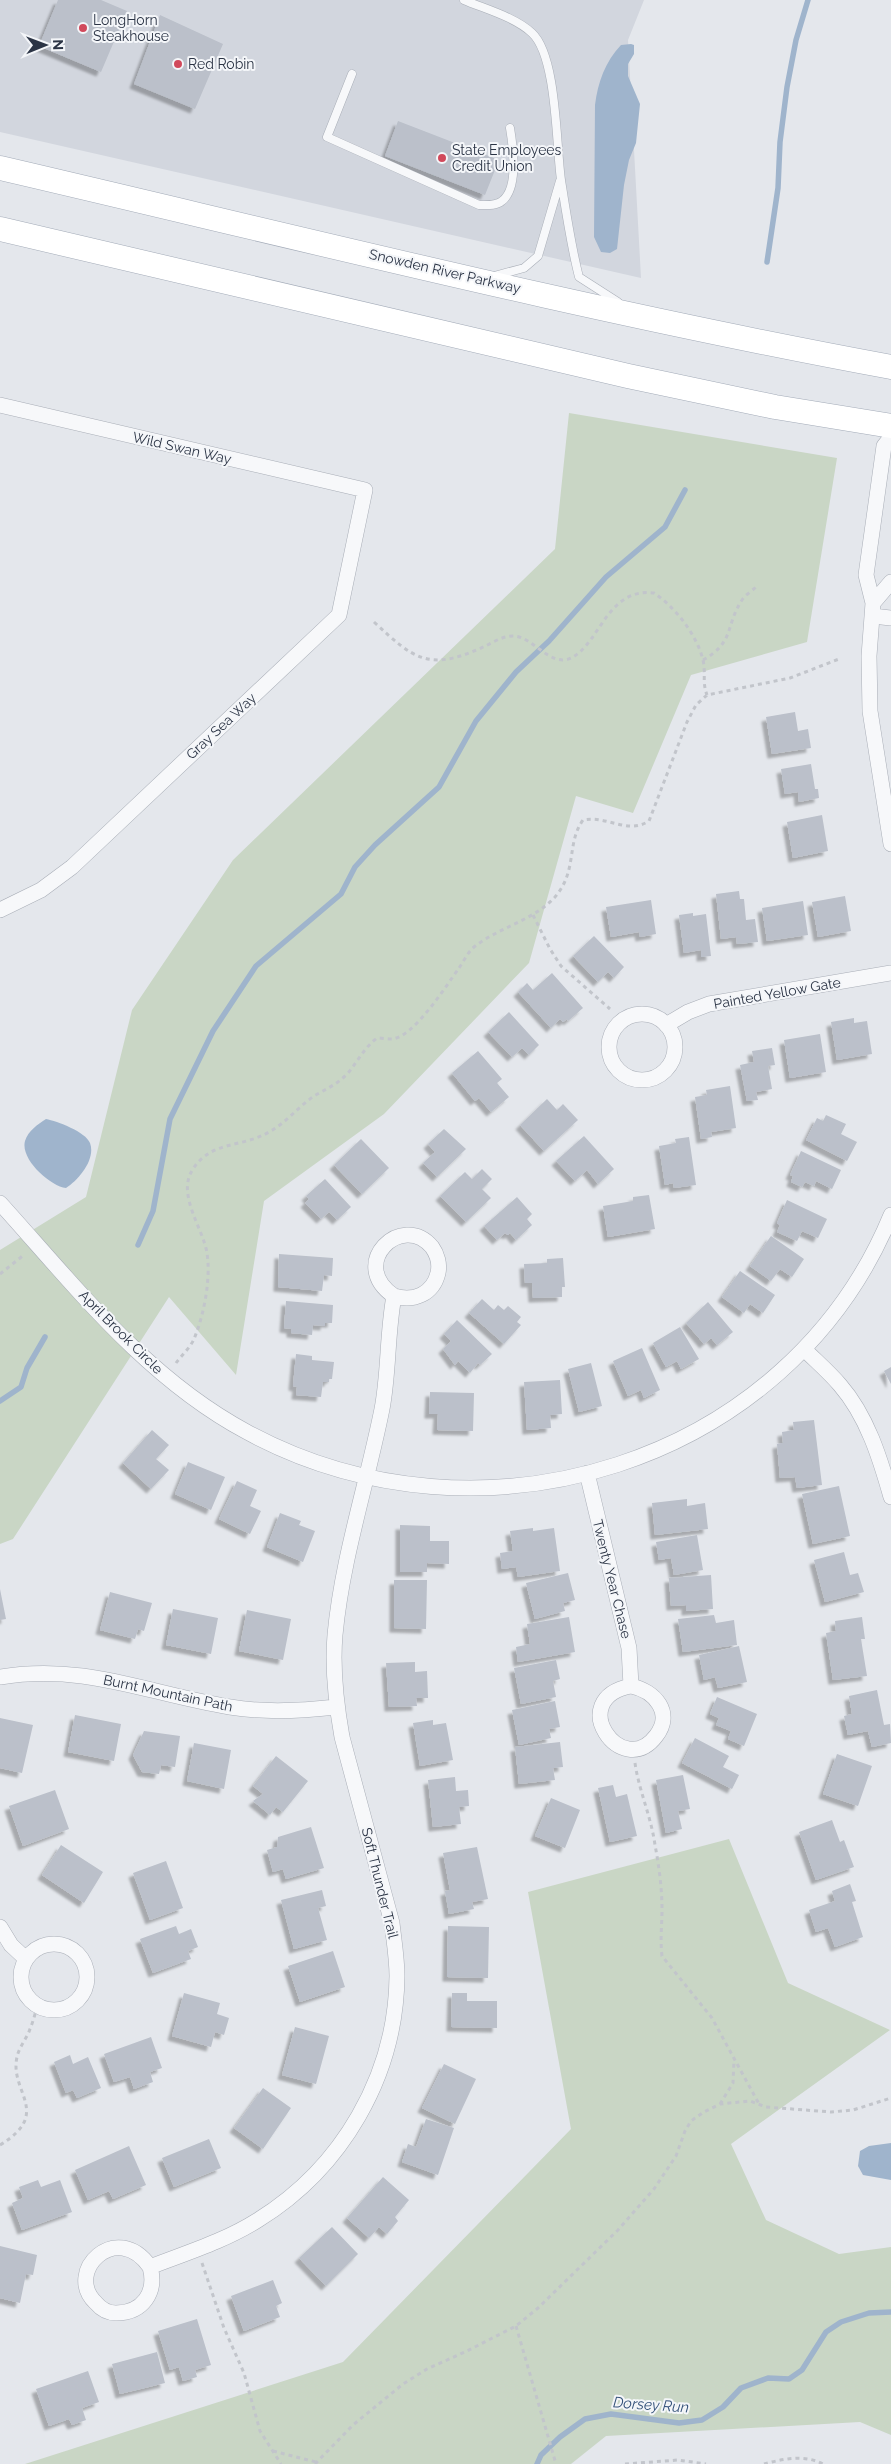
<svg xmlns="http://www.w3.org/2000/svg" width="891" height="2464" viewBox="0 0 891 2464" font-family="Raleway,sans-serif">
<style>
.built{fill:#d2d6de}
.green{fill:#c9d6c5}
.water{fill:#9fb4cc}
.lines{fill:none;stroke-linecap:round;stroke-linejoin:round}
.stream{stroke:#9fb4cc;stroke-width:5.5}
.building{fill:#bbc0ca;filter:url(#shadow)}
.service-casing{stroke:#a9aeb7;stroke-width:9}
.minor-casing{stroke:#a9aeb7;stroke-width:16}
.primary-casing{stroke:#a3abb8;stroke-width:25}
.path{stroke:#c2c5cb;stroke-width:3;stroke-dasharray:4 4;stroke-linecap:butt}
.service{stroke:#f7f8fa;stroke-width:8}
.minor{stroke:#f7f8fa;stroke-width:15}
.primary{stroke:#fff;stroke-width:24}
.poi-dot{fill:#d1495b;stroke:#f4f6f9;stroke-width:2}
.labels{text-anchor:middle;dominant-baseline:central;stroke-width:4;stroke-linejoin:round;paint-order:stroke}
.poi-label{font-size:14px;fill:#2b3445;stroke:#f4f6f9;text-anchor:start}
.street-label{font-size:14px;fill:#2b3445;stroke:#f4f6f9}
.water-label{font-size:15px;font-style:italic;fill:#34527a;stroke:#f4f6f9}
</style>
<defs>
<filter id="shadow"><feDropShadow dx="-4.5" dy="4.5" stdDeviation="1" flood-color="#0004"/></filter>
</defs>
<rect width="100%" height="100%" fill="#e4e7ec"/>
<path class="built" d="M0,0H644L628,40L641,278L0,132Z"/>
<path class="green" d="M569,413L837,458L807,642L691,675L633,813L576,796L529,963L384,1114L264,1201L236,1375L169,1297L13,1539L0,1544V1250L86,1197L132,1010L233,860L555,549Z
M729,1839L788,1983L890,2030L731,2144L766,2220L839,2254L891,2247V2435L860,2422L606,2436L571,2464H25L343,2362L571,2129L528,1892Z"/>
<path class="water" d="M631,44L634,45V54L628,64V76L640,104L636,143L629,160L624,185L617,249L610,253L601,252L594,237L595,105C598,82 605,62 621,45Z
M46,1119C57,1121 86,1132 90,1143C96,1159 79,1180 66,1188C50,1186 20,1159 25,1141C28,1131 38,1124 46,1119Z
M891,2143V2180L863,2175L858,2166L860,2151L869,2146Z"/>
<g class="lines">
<path class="stream" d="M767,262L778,188L780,142L787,87L796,40L808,0
M138,1245L153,1211L170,1119L213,1031L256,966L341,894L355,867L375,845L439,787L476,721L516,672L549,641L606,577L665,527L685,490
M0,1401L21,1387L27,1368L45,1337
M537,2464L541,2455L560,2437L585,2419L611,2414L679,2423L702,2420L723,2407L741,2388L768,2378L789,2379L802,2370L826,2332L841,2322L869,2313L891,2312"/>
</g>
<path class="building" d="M58,0H101L127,11L101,72L39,46Z
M160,15L223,44L195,109L134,84Z
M398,121L499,160L485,195L385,156Z
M795,712L798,731L808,729L811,748L772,754L766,717Z
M811,764L815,789H818L819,798L799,802L798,792L785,794L781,769Z
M822,815L828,851L793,858L787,822Z
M739,891L740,899H744L746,920L755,919L758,942L737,944L736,937L721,939L716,894Z
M845,896L851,931L818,937L812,902Z
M651,900L656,934L640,937L639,932L611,937L606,907Z
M803,901L808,935L767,941L762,908Z
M693,913V916L706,914L711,956L701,957V950L684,953L679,915Z
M594,936L624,967L614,978L608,972L598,982L573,956Z
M552,973L583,1008L568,1021L567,1019L563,1022L560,1019L551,1028L518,992L527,983L533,990Z
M509,1012L539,1045L529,1055L522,1048L512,1057L488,1032Z
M854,1018V1023L867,1021L872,1054L837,1060L831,1022Z
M820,1034L826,1072L790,1078L784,1040Z
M772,1048L775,1065L768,1066L772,1089L756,1092L758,1100L747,1101L740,1065L754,1062L752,1051Z
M478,1051L502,1079L497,1083L509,1097L491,1112L479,1098L475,1101L452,1073Z
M730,1086L736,1128L711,1132L712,1137L701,1139L695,1097L707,1095L706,1090Z
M547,1099L557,1110L563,1104L578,1120L544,1151L520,1125Z
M826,1115L846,1124L841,1134L857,1142L847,1161L806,1140L817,1118L823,1121Z
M444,1129L466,1149L437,1177L423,1163L435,1152L428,1144Z
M584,1136L614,1169L598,1184L587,1170L575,1181L556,1161Z
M689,1137L696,1185L674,1188L673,1183L665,1185L659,1146L676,1143L675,1139Z
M361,1139L389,1168L362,1194L334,1165Z
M801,1151L841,1170L832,1189L816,1181L814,1186L805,1182L802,1187L791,1182L793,1176L790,1175Z
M482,1169L492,1179L482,1189L491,1198L466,1222L440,1196L465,1172L472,1179Z
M325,1179L351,1207L337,1220L329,1212L321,1219L305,1203L309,1199L306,1196Z
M649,1195L655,1229L608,1237L603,1206L633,1201V1197Z
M517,1197L532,1214L527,1219L532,1225L516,1240L510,1233L508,1235L505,1233L497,1240L484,1226Z
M787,1200L827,1219L818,1238L802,1231L797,1241L777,1232L780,1225L777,1223Z
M771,1236L804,1259L792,1277L780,1269L771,1281L750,1266Z
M279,1254L333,1258L332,1276L324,1275L322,1291L278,1287Z
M563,1258L565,1287H562V1297L533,1298L532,1283H525L524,1264L547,1263V1259Z
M740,1271L775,1295L763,1313L750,1304L744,1313L722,1297Z
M482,1299L494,1310L498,1305L504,1310L508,1306L521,1317L517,1322L521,1325L504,1344L469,1313Z
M286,1301L333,1305L332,1323H325V1326L313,1325L312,1335L291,1333V1329L284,1328Z
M708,1302L733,1332L717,1345L711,1338L704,1344L686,1323Z
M457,1320L492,1354L480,1365L478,1363L470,1373L458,1361L455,1365L443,1349L451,1341L444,1334Z
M680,1327L699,1359L681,1369L677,1361L666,1367L653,1343Z
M642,1348L660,1390L644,1398L641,1390L628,1396L613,1361Z
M296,1354L312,1356V1360L334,1362L332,1379H329V1382H323L321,1397L296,1395L297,1387L293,1386Z
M591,1363L602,1406L579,1412L568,1369Z
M891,1367V1384L884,1371Z
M560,1380L562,1414L550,1415L551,1428L527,1430L524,1382Z
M430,1392L474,1393L473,1431L437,1430L438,1414H429Z
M814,1420L822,1485L797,1488L795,1477L780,1478L777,1444L783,1443L782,1432L794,1430L793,1422Z
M152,1430L169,1445L156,1459L169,1470L151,1489L123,1463Z
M188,1462L225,1477L211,1510L175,1494Z
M237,1481L257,1490L250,1506L261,1511L250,1534L219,1519Z
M839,1486L850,1536L813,1544L802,1494Z
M687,1499V1506L705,1503L708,1529L655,1535L652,1503Z
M280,1513L301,1521L299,1525L315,1531L303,1562L267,1547Z
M400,1525L430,1526V1541H449V1564L427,1563V1572H400Z
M533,1528V1531L554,1528L560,1571L518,1577L516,1567L502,1569L500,1553L513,1551L510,1531Z
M697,1535L703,1570L674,1575L671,1558L659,1560L656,1542Z
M844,1552L850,1575L858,1573L864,1592L825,1602L814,1560Z
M568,1573L575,1600L563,1603L565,1611L535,1619L526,1583Z
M711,1575L713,1609L686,1611V1605L671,1606L669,1578Z
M394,1580H427L426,1629L394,1628Z
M0,1589L6,1619L0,1620Z
M110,1592L152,1603L144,1631L138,1629L135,1639L100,1630Z
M173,1609L218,1618L211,1654L166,1645Z
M247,1610L291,1619L283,1660L239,1651Z
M714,1615L716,1623L734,1620L737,1645L683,1652L678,1619Z
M569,1617L575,1652L518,1662L516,1647L530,1644L527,1624Z
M862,1617L865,1639H861L867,1676L833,1680L826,1633L836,1631L835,1621Z
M739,1646L747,1682L718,1688L715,1677L704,1680L699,1655Z
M556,1660L560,1679L553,1681L556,1697L521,1704L514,1668Z
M415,1662V1672L427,1671L428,1698H416L417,1706L389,1707L386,1663Z
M877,1690L884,1725L890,1724L891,1743L872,1747L868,1731L848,1735L844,1716L852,1714L849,1696Z
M717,1697L757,1714L744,1746L728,1739L731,1731L716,1725L719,1718L710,1714Z
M555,1701L560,1727L549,1729L551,1738L519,1745L512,1710Z
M75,1715L121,1724L114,1761L68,1752Z
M0,1718L33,1725L22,1773L0,1768Z
M433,1720V1725L446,1723L453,1760L420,1766L413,1723Z
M144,1731L180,1736L175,1767L161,1765L159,1774L142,1772L133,1755Z
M695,1738L729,1756L723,1767L739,1775L732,1789L682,1763Z
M560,1742L563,1767L553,1768L555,1780L519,1784L515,1747Z
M194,1743L231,1750L224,1789L187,1781Z
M837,1754L872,1766L858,1806L823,1794Z
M276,1756L308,1781L283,1812L276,1807L270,1815L253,1801L263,1794L253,1786Z
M683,1775L690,1809L678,1811L682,1829L666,1833L656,1780Z
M455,1777L456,1791L468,1790L469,1806L459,1807L461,1824L433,1827L428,1780Z
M613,1785L616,1797L627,1794L637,1836L610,1842L598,1788Z
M55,1790L69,1829L23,1846L9,1806Z
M551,1798L580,1810L565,1848L535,1836Z
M832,1820L840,1842L844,1840L854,1867L816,1880L799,1832Z
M311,1827L324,1868L286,1879L283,1869L273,1872L267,1850L277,1847L278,1837Z
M61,1845L103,1872L84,1903L42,1875Z
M477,1847L488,1899L472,1902L474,1909L449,1914L445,1891L450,1890L443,1853Z
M166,1861L183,1908L150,1920L133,1873Z
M850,1884L856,1901L852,1902L863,1937L835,1947L828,1928L816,1932L809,1910L835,1901L832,1891Z
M322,1890L326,1906L318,1908L327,1940L294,1949L281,1900Z
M176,1926L179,1934L191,1929L198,1947L188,1951L191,1959L153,1973L140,1939Z
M448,1926L489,1927L488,1978L447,1977Z
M333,1951L345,1987L300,2002L288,1966Z
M184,1993L220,2003L217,2014L229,2018L224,2035L215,2032L211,2047L172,2036Z
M452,1993H467V2001H497V2028L451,2027Z
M295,2027L329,2036L316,2084L282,2075Z
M151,2037L162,2068L150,2072L153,2082L134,2089L130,2077L114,2082L104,2054Z
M70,2055L73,2064L88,2057L101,2088L77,2098L73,2090L66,2093L54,2062Z
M444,2064L476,2079L455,2124L422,2108Z
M263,2088L291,2108L263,2149L234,2128Z
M426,2119L454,2128L438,2175L402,2162L408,2144L416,2147Z
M209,2139L221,2168L174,2187L162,2158Z
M129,2146L146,2185L113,2199L109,2191L88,2200L75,2170Z
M383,2177L409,2200L395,2217L398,2221L387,2234L379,2227L369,2238L347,2218Z
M38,2180L41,2187L60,2180L72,2212L22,2230L12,2203L23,2198L19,2187Z
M332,2227L358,2254L326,2286L299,2258Z
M0,2246L37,2255L33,2275L26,2274L20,2303L0,2298Z
M273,2280L282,2303L276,2306L280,2317L244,2331L231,2296Z
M197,2319L211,2365L195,2370L197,2377L183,2381L179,2367L170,2370L158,2331Z
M157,2352L165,2383L120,2394L112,2364Z
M88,2371L99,2402L82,2408L86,2420L72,2425L69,2419L49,2426L36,2389Z"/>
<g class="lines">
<g class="service-casing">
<path id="service" d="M464,0C485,9 515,17 532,33C557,56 556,145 561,180C566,212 571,246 579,277L618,302
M352,74L327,137L479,205C487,205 496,206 502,201C519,188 513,146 510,128
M494,276L524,268L538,256L560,181"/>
</g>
<g class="minor-casing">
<path id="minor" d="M0,405L365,490L339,615L72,867L41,890L0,910
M891,437L884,446L866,575L873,603L869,656L870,711L891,844
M873,603L891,582
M873,616L891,618
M609 1047a33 33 0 1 1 66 0a33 33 0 1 1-66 0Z
M666,1025L688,1012L709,1004L891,973
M0,1203C75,1286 146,1378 247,1432C480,1558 788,1465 891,1215
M804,1349C816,1361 829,1372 840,1385C867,1416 880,1458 891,1497
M587,1473L629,1648L631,1686C655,1691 674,1713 656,1736C622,1781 564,1699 631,1686
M0,1677C86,1663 148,1694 230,1707C265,1713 301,1711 336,1707
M0,1927L11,1945L26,1959
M21 1977a33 33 0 1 1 66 0a33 33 0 1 1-66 0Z
M150,2267C117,2219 63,2272 96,2303C101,2309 108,2313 116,2313C143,2313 157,2292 150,2267C186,2253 225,2241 258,2220C342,2168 396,2076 397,1976C397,1959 394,1941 392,1923L342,1737C336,1703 332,1669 335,1635C342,1559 367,1484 382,1409C389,1372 387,1334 394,1296C347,1264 402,1211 432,1247C437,1254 440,1264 438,1273C433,1294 414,1302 394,1296"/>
</g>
<g class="primary-casing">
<path id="primary" d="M0,168C296,237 592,312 891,367
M0,229L628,376L775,407L891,426"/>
</g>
<path class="path" d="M374,622C413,658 428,672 481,648C491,644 501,636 513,636C533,636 550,668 571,658C600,644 607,587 654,593C675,607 697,635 703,660C706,673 702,682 707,695
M703,660C735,642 725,626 742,600C745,595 752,591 756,587
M533,915L550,949L561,966L610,1009
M0,1274L25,1254
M176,1363C181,1356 190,1348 194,1339C204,1315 211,1279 207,1253C203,1228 176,1194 193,1169C212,1140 242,1148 269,1132C286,1123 298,1107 314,1096C326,1089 338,1084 348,1073C358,1061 364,1048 377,1038C382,1038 387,1039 392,1039C414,1037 446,986 459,968C464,961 468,952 474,947C499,927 533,921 555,897C578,870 566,844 583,820C607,815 627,835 649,821L687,722L696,705L707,695L790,678L839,659
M635,1763C639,1791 651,1816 655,1845C659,1866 662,1888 662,1910C662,1925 660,1940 662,1956L712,2018L759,2104
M720,2104L733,2083L734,2060
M0,2145C53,2113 9,2092 17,2057C19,2047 27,2038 30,2029C33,2022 35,2014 37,2007
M202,2263L224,2328L244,2373L260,2431L281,2464
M516,2326L556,2464
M273,2451L316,2462
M315,2464L353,2425L403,2384L427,2369L467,2351L516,2326L538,2308L618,2230L654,2189L676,2156L685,2131L691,2121L704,2112L720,2104L750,2101L766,2107L831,2112L853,2110L891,2098
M625,2464L678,2460L706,2464
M764,2464C783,2459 804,2454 823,2464"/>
<use href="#service" class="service"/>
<use href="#minor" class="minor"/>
<use href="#primary" class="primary"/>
</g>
<g class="poi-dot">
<circle cx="83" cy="28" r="5"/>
<circle cx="178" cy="64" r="5"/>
<circle cx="442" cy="158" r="5"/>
</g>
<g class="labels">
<g class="poi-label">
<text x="93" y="20">LongHorn<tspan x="93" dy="16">Steakhouse</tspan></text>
<text x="188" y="64">Red Robin</text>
<text x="452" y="150">State Employees<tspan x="452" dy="16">Credit Union</tspan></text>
</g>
<g class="street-label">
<text transform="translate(445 271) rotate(13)">Snowden River Parkway</text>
<text transform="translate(182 448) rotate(13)">Wild Swan Way</text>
<text transform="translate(221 726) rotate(-43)">Gray Sea Way</text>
<text transform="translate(777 993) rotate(-10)">Painted Yellow Gate</text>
<text transform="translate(121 1332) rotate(45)">April Brook Circle</text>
<text transform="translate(612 1579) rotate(76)">Twenty Year Chase</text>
<text transform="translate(168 1693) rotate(12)">Burnt Mountain Path</text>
<text transform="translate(380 1883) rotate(76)">Soft Thunder Trail</text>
</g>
<g class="water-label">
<text transform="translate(651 2405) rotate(4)">Dorsey Run</text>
</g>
</g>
<g transform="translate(45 45) rotate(89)" stroke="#f4f6f9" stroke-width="4" paint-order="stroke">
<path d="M0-4L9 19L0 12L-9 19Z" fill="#2b3445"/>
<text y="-8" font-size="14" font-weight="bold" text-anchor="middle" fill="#2b3445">N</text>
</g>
</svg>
